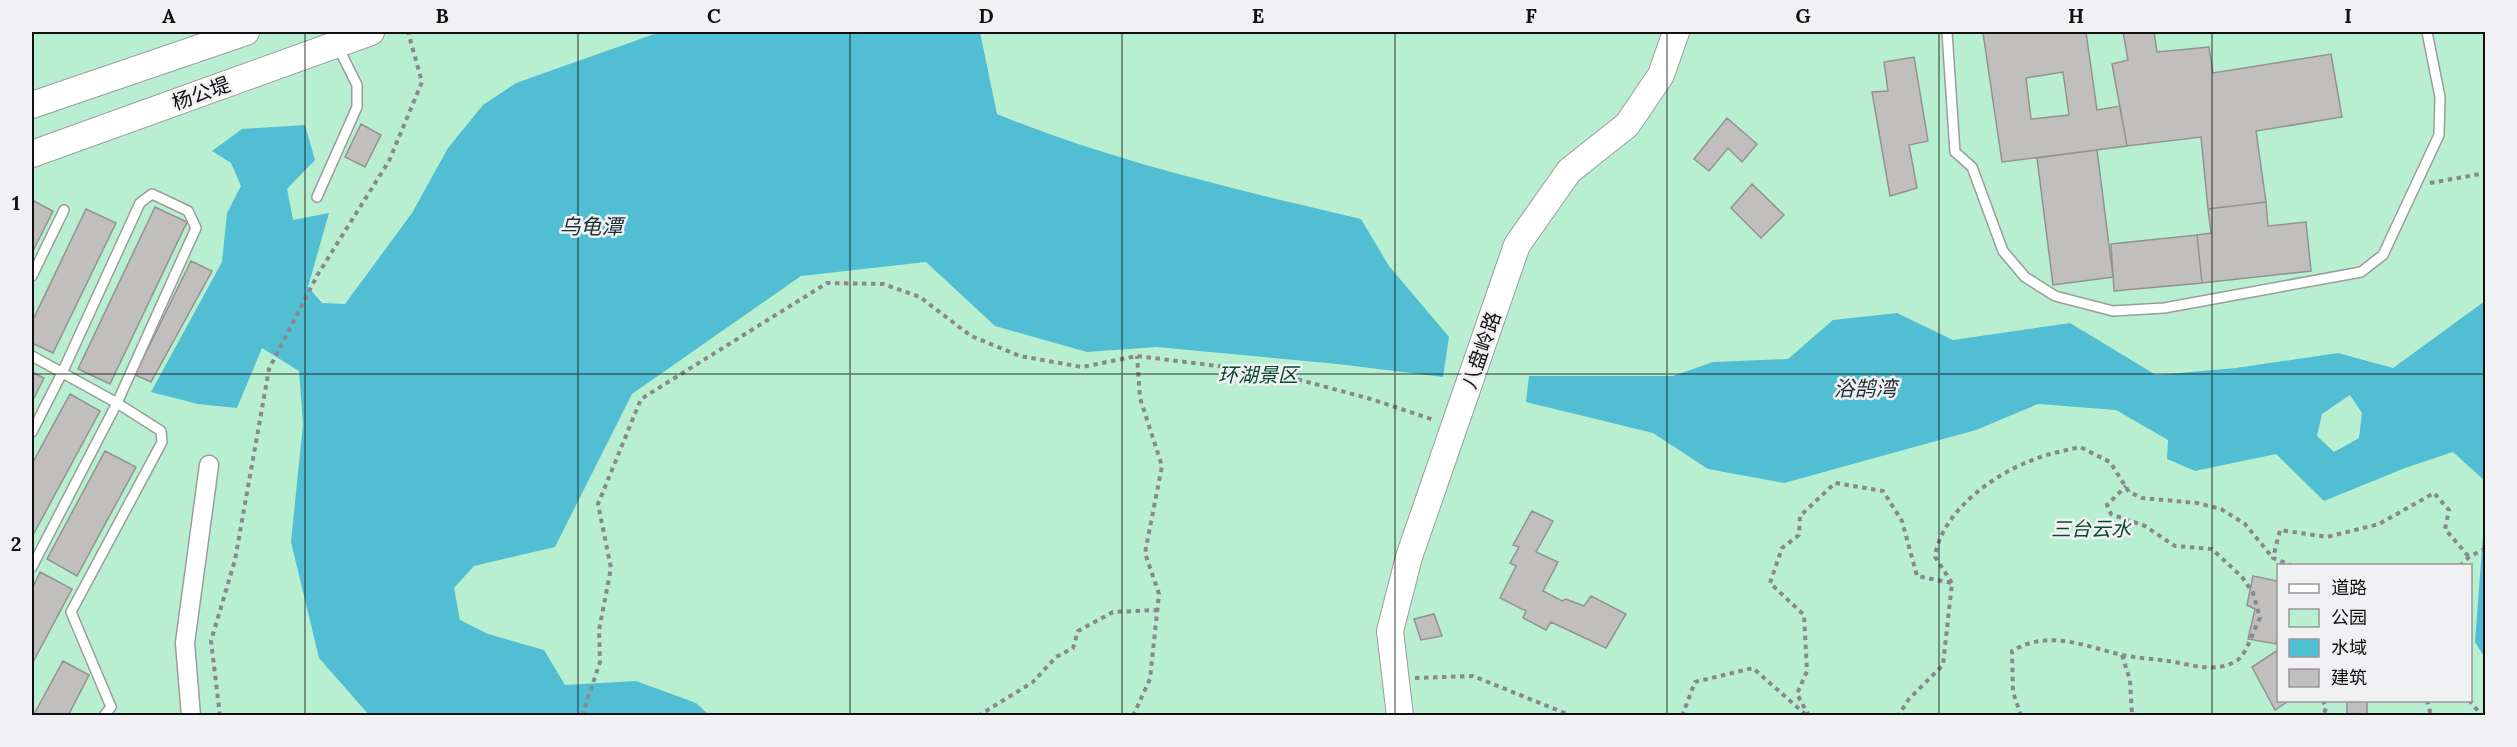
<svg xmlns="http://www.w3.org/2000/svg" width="2517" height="747" viewBox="0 0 2517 747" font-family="Lora,'Noto Sans SC',serif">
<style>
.green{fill:#b8efd0;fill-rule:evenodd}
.water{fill:#52bed3;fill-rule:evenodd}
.building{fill:#c1bfbd;stroke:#949290;stroke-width:1.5;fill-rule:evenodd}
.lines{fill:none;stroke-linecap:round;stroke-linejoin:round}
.lane-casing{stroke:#9c9c9f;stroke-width:12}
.street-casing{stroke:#9c9c9f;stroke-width:21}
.secondary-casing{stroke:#9c9c9f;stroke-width:28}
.path{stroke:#89898c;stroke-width:4;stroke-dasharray:4.5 4.5;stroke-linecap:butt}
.lane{stroke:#fff;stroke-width:9}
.street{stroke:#fff;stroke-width:18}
.secondary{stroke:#fff;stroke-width:26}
.grid{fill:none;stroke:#101011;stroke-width:1.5;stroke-opacity:0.55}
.labels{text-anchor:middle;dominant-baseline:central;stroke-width:5;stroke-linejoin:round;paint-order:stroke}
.street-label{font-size:20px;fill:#101011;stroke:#f1f1f4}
.park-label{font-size:20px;font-style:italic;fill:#054a2e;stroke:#f1f1f4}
.water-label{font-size:21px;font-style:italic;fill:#1b2f33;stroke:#f1f1f4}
.neatline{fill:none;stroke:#101011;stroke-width:2}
.grid-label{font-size:20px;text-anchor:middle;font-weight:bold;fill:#101011}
</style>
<rect width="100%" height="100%" fill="#f1f1f4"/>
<path class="green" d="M32,32H2485V715H32ZM2278,566H2470V700H2278Z"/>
<path class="water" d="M660,32H980L997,114C1114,162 1238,190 1361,219L1389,266L1449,337L1443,377L1338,364L1156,347L1087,352L995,326L926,262L801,276L632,394L555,547L474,566L454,588L460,620L488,634L544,650L565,685L636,681L696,703L709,715H369L319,658L291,542L303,424L299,371L262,348L237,408L198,404L151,392L222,262L227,213L241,186L231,163L212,151L242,129L305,125L315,160L287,189L293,220L329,213L308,287L322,303L345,304L412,213L448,148L483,105L516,83Z
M2485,301V481L2453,452L2405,468L2324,501L2276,454L2195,471L2167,459L2168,440L2116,410L2038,404L1976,430L1784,483L1708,469L1653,433L1526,402L1529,376H1673L1713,362L1788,359L1833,320L1897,313L1953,340L2070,323L2156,375L2236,368L2338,353L2393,368ZM2350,395L2362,413L2359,438L2334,452L2317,436L2322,414Z
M2485,508V658L2475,642Z"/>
<path class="building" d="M1992,32H2086L2097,110L2120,106L2127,146L2002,162L1983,33ZM2063,72L2069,115L2031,119L2026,78Z
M2123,32H2154L2157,52L2209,47L2213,73L2331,54L2342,117L2256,131L2266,202L2208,209L2201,137L2127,146L2112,64L2128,60Z
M1914,57L1928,141L1909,145L1917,188L1890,196L1872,92L1888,91L1884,62Z
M1727,118L1757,144L1742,162L1728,148L1709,171L1694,159Z
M361,124L381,135L365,167L345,157Z
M2097,150L2113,277L2053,285L2037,158Z
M1752,184L1784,215L1761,238L1731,208Z
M32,200L53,211L32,253Z
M2266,202L2268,226L2306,222L2311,271L2202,283L2197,235L2211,233L2208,209Z
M155,207L187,222L110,384L78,369Z
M86,209L116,223L53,353L32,343V322Z
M2197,235L2202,283L2114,291L2111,244Z
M191,261L212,271L151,382L135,375Z
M32,372L44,378L32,402Z
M70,394L100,411L32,537V464Z
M105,451L136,467L77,576L47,559Z
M1532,511L1553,521L1536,552L1558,562L1543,591L1562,601L1566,599L1584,606L1591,596L1626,614L1606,648L1551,622L1546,630L1523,618L1526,611L1500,598L1516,566L1510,563L1519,547L1513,545Z
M40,572L72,589L32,664V589Z
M2253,576L2278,581V632L2276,644L2248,639L2255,609L2247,605Z
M1434,614L1442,636L1421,640L1414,619Z
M2278,650V700H2290L2275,710L2252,667Z
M63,661L89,675L68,716H33Z
M2347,700H2367V716H2347Z"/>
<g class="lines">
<g class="lane-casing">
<path id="lane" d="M1947,32L1955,152L1972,167L2003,251L2025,277L2055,296L2113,311L2164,308L2361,272L2383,255L2439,135L2440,97L2427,32
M317,197L357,107V85L338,47
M32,276L64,210
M32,356L117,403L161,431L162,442L71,612L111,707L104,716
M32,432L62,373L140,203L152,194L188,211L196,228L117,403L32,567"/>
</g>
<g class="street-casing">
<path id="street" d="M191,716L185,643L209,465"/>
</g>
<g class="secondary-casing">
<path id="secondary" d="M32,105L246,32
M32,154L371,32
M1400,716L1390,631L1409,557L1517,245L1569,171L1627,125L1661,75L1676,32"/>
</g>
<path class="path" d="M2430,183L2486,173
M2293,566L2273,558L2280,530L2327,537L2379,524L2434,493L2449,510L2445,529L2469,557
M2460,566L2469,557L2486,548
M1952,583L1935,557C1941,513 1991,476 2030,461C2046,454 2063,451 2080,447L2110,462L2129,492L2142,498L2197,503L2221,509L2245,524L2273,558
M2122,655L2130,680L2132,716
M1415,678L1473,676L1572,716
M2323,700L2326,708L2323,716
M2427,700L2431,716
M2469,700L2482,716
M220,716L211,641L235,560L269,369L318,274L389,161L422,82L408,32
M582,716L600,662L599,630L611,568L598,504L641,399L827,283L883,284L920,297L971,336L1020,356L1082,367L1137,356L1274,373L1371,399L1434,420
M978,716L1033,682L1056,657L1073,648L1078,631L1113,612L1157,610
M1133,716L1150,679L1159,594L1145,553L1162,466L1140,398L1137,356
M1682,716L1695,682L1753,668L1807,716
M1809,716L1797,694L1807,671L1804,615L1770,583L1782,548L1799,535L1800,516L1835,483L1883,491L1902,521L1917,576L1952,583L1943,665L1909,699L1898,716
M2021,716L2013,692L2012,651C2049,629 2084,646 2122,655C2137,658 2153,659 2168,661C2191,664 2217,675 2239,659C2246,654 2255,627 2260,618L2253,593L2242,577L2212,549L2175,546L2145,526L2111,514L2107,505L2126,486"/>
<use href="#lane" class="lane"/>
<use href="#street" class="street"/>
<use href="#secondary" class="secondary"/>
</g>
<path class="grid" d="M305,32V716M578,32V716M850,32V716M1122,32V716M1395,32V716M1667,32V716M1939,32V716M2212,32V716M32,374H2486"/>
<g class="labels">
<g class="street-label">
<text transform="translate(201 93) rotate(-20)">杨公堤</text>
<text transform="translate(1481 350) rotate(-71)">八盘岭路</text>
</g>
<g class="park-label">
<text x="1258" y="374">环湖景区</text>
<text x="2091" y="528">三台云水</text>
</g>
<g class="water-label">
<text x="591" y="226">乌龟潭</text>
<text x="1865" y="388">浴鹄湾</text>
</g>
</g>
<rect width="2517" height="747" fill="none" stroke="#f1f1f4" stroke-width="66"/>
<rect x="2277" y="564" width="195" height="138" fill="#f1f1f4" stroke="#979799" stroke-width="1.5"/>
<rect x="2289" y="584" width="30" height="9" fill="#ffffff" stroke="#979799" stroke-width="1.5"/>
<text x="2331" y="594" font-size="18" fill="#101011">道路</text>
<rect x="2289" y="609" width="30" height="18" fill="#b8efd0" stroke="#979799" stroke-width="1.5"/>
<text x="2331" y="624" font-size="18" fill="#101011">公园</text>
<rect x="2289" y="639" width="30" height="18" fill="#52bed3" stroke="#979799" stroke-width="1.5"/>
<text x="2331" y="654" font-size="18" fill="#101011">水域</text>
<rect x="2289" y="669" width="30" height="18" fill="#c1bfbd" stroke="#979799" stroke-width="1.5"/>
<text x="2331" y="684" font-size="18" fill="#101011">建筑</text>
<rect x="33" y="33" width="2451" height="681" class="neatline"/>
<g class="grid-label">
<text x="169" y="23">A</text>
<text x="442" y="23">B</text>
<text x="714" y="23">C</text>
<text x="986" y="23">D</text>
<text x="1258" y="23">E</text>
<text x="1531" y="23">F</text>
<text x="1803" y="23">G</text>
<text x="2076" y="23">H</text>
<text x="2348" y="23">I</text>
<text x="16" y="210">1</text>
<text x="16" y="551">2</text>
</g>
</svg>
